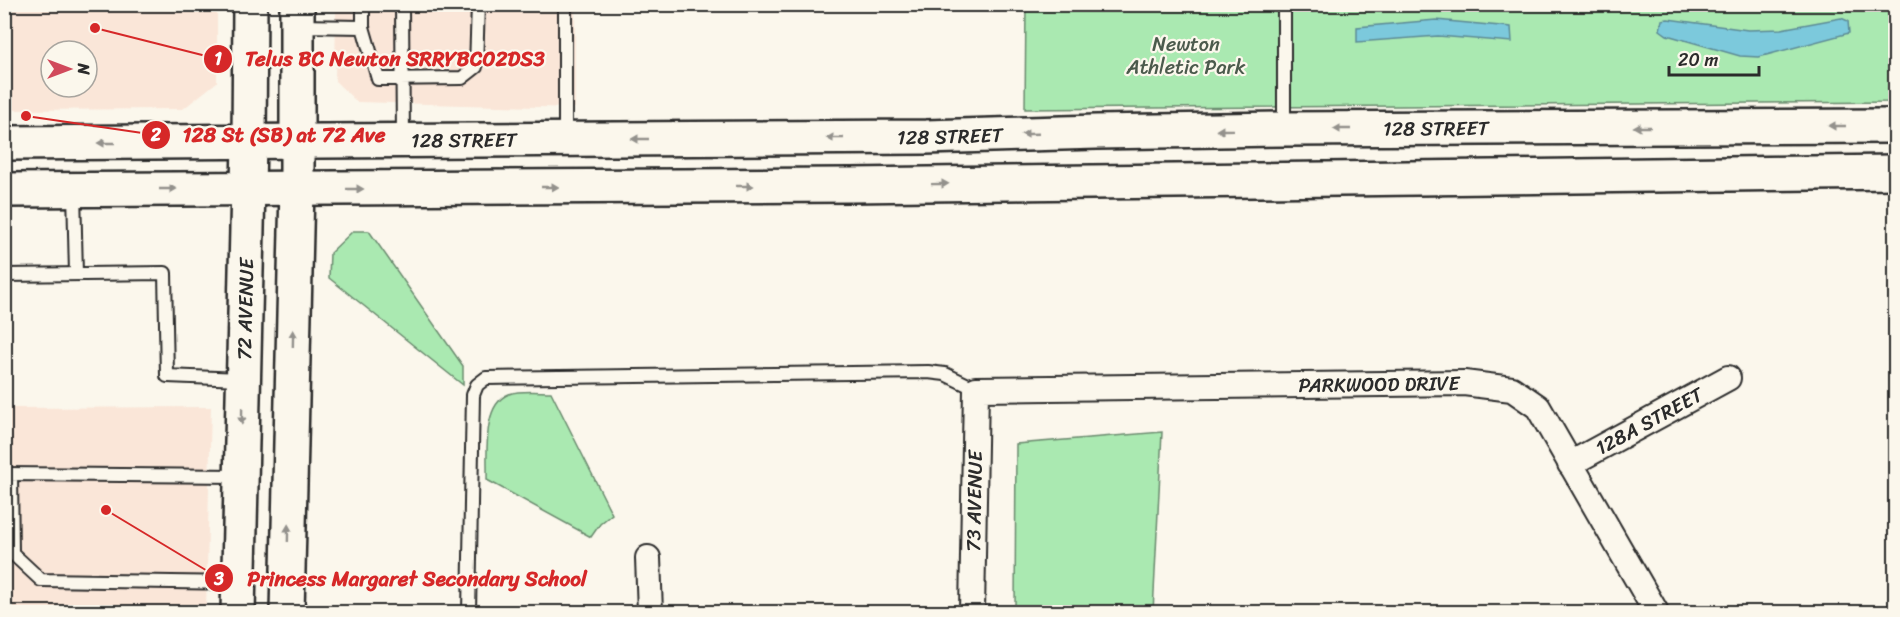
<svg xmlns="http://www.w3.org/2000/svg" width="1900" height="617" viewBox="0 0 1900 617" font-family="Sriracha,sans-serif">
<style>
.built{fill:#fae6d8;fill-rule:evenodd}
.green{fill:#aae9b1;stroke:#6a8a6e;stroke-width:1.5}
.water{fill:#7cc9dc;stroke:#5c8a95;stroke-width:1.5}
.lines{fill:none;stroke-linecap:round;stroke-linejoin:round}
.service-casing{stroke:#2b2b2b;stroke-width:16}
.minor-casing{stroke:#2b2b2b;stroke-width:28}
.secondary-casing{stroke:#2b2b2b;stroke-width:38}
.service{stroke:#fbf7ec;stroke-width:12}
.minor{stroke:#fbf7ec;stroke-width:24}
.secondary{stroke:#fbf7ec;stroke-width:33}
.oneway{fill:#93918c}
.labels{text-anchor:middle;dominant-baseline:central;stroke-width:4.5;stroke-linejoin:round;paint-order:stroke}
.park-label{font-size:20px;fill:#4b5a4c;stroke:#fbf7ec}
.street-label{font-size:20px;fill:#2b2b2b;stroke:#fbf7ec}
.leader{fill:none;stroke:#d62828;stroke-width:2}
.callout-dot{fill:#d62828;stroke:#fbf7ec;stroke-width:2}
.mark-label{font-size:18px;text-anchor:middle;font-weight:bold;fill:#fff}
.callout-label{font-size:21px;text-anchor:middle;font-weight:bold;fill:#d62828;stroke:#fbf7ec;stroke-width:4.5;stroke-linejoin:round;paint-order:stroke}
</style>
<rect width="100%" height="100%" fill="#fbf7ec"/>
<filter id="ink" filterUnits="userSpaceOnUse"><feTurbulence type="fractalNoise" baseFrequency=".0167" numOctaves="2"/><feDisplacementMap in="SourceGraphic" scale="12" xChannelSelector="R" yChannelSelector="G"/><feConvolveMatrix kernelMatrix="1 2 1 2 8 2 1 2 1" color-interpolation-filters="sRGB"/></filter>
<g filter="url(#ink)">
<path class="built" d="M4,5H217V82L183,109L5,110ZM51,51H87V87H51Z
M336,5H575V108L357,102L335,81Z
M211,407L206,612H5L4,408Z"/>
<path class="green" d="M1026,5H1895V102L1025,109Z
M353,231H369L463,366V385L329,278L330,253Z
M551,392L612,514L600,524L591,537L487,480C488,456 481,405 509,394C520,390 538,392 551,392Z
M1162,432L1153,612H1015L1016,444Z"/>
<path class="water" d="M1841,18L1848,21L1849,33L1759,57L1740,56L1667,35L1660,30L1662,20L1668,19L1748,30L1781,29Z
M1436,20L1511,27L1512,42L1438,36L1357,42V27Z"/>
<g class="lines">
<g class="service-casing">
<path id="service" d="M363,4V27
M402,4L403,140
M565,4V138
M298,26L363,27L378,79L462,78L476,67L478,4
M1284,129V4
M74,191L76,274
M4,275L165,273L167,376L241,379
M4,474L240,476
M11,474L12,553L41,580L237,583
M469,612L473,395L477,385L486,378L928,372L945,374L976,389"/>
</g>
<g class="minor-casing">
<g id="minor">
<path id="s1" d="M1570,464L1728,378"/>
<path d="M648,558L650,612"/>
<path id="s2" d="M972,612L976,389L1464,383L1512,389L1538,407L1656,612"/>
</g>
</g>
<g class="secondary-casing">
<g id="secondary">
<path id="s3" d="M4,143L926,137L1097,132L1284,129L1896,126"/>
<path d="M4,190L851,185L1896,172"/>
<path id="s4" d="M238,612L249,143L250,4"/>
<path d="M287,612L297,188V4"/>
</g>
</g>
<use href="#service" class="service"/>
<use href="#minor" class="minor"/>
<use href="#secondary" class="secondary"/>
</g>
<defs><path id="oneway-solid" d="M-6-.8H1V-3.2L6.5 0L1 3.2V.8H-6Z" transform="scale(1.5)"/></defs>
<g class="oneway">
<use href="#oneway-solid" transform="translate(1837 126) rotate(180)"/>
<use href="#oneway-solid" transform="translate(1642 127) rotate(180)"/>
<use href="#oneway-solid" transform="translate(1342 129) rotate(180)"/>
<use href="#oneway-solid" transform="translate(1225 130) rotate(179)"/>
<use href="#oneway-solid" transform="translate(1030 134) rotate(178)"/>
<use href="#oneway-solid" transform="translate(835 138) rotate(180)"/>
<use href="#oneway-solid" transform="translate(640 139) rotate(180)"/>
<use href="#oneway-solid" transform="translate(106 143) rotate(180)"/>
<use href="#oneway-solid" transform="translate(940 184) rotate(-1)"/>
<use href="#oneway-solid" transform="translate(745 186)"/>
<use href="#oneway-solid" transform="translate(550 187)"/>
<use href="#oneway-solid" transform="translate(168 189)"/>
<use href="#oneway-solid" transform="translate(355 189)"/>
<use href="#oneway-solid" transform="translate(293 338) rotate(-89)"/>
<use href="#oneway-solid" transform="translate(242 416) rotate(91)"/>
<use href="#oneway-solid" transform="translate(288 533) rotate(-89)"/>
</g>
</g>
<g class="labels">
<g class="park-label">
<text x="1186" y="44">Newton<tspan x="1186" dy="23">Athletic Park</tspan></text>
</g>
<g class="street-label">
<text stroke="none"><textPath href="#s3" startOffset="1432">128 STREET</textPath></text>
<text stroke="none"><textPath href="#s3" startOffset="946">128 STREET</textPath></text>
<text stroke="none"><textPath href="#s3" startOffset="460">128 STREET</textPath></text>
<text stroke="none"><textPath href="#s4" startOffset="303">72 AVENUE</textPath></text>
<text stroke="none"><textPath href="#s2" startOffset="626">PARKWOOD DRIVE</textPath></text>
<text stroke="none"><textPath href="#s1" startOffset="90">128A STREET</textPath></text>
<text stroke="none"><textPath href="#s2" startOffset="111">73 AVENUE</textPath></text>
</g>
</g>
<path class="leader" d="M95 28L218 59M26 116L156 135M106 510L219 578"/>
<g class="callout-dot">
<circle cx="95" cy="28" r="6"/>
<circle cx="26" cy="116" r="6"/>
<circle cx="106" cy="510" r="6"/>
<circle cx="218" cy="59" r="15"/>
<circle cx="156" cy="135" r="15"/>
<circle cx="219" cy="578" r="15"/>
</g>
<g class="mark-label">
<text x="218" y="65">1</text>
<text x="156" y="141">2</text>
<text x="219" y="585">3</text>
</g>
<g class="callout-label">
<text x="395" y="66">Telus BC Newton SRRYBC02DS3</text>
<text x="284" y="142">128 St (SB) at 72 Ave</text>
<text x="417" y="586">Princess Margaret Secondary School</text>
</g>
<rect width="1900" height="617" fill="none" stroke="#fbf7ec" stroke-width="24"/>
<rect x="12" y="12" width="1876" height="593" fill="none" stroke="#2b2b2b" stroke-width="2" filter="url(#ink)"/>
<g transform="translate(69 69) rotate(90)"><circle r="28" fill="#fbf7ec" stroke="#a8a59f" stroke-width="1.5"/>
<path d="M0-4.5L10 22L0 15L-10 22Z" fill="#d1495b"/>
<text y="-9" font-size="16" font-weight="bold" text-anchor="middle" fill="#2b2b2b">N</text>
</g>
<path d="M1669 66v9h90v-9" fill="none" stroke="#2b2b2b" stroke-width="3"/>
<text x="1678" y="66" font-size="18" fill="#2b2b2b" stroke="#fbf7ec" stroke-width="4.5" paint-order="stroke">20 m</text>
</svg>
